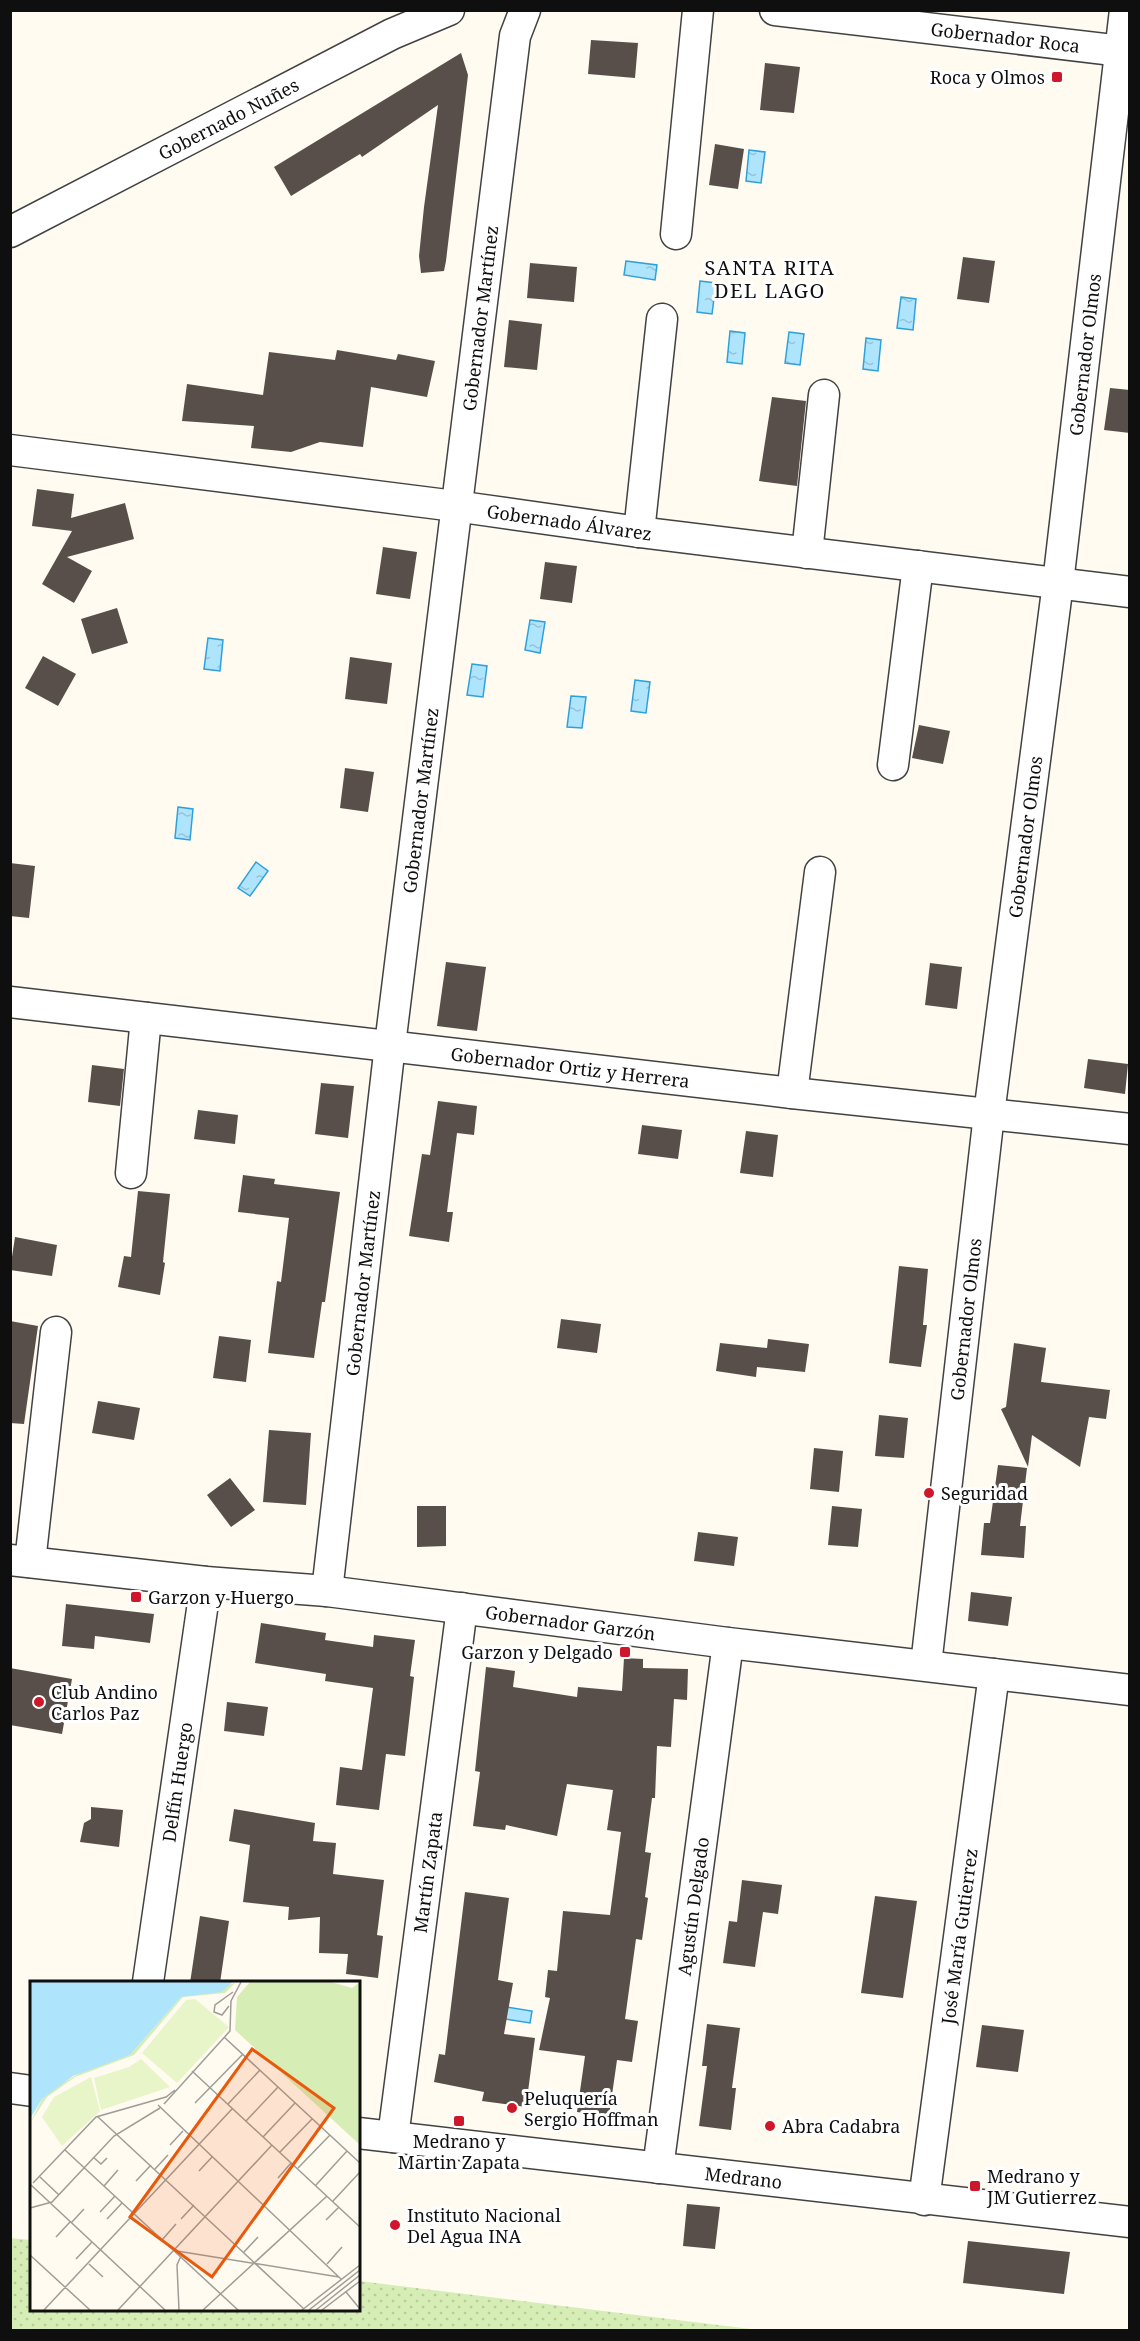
<svg xmlns="http://www.w3.org/2000/svg" width="1140" height="2341" viewBox="0 0 1140 2341" font-family="'Noto Serif',serif">
<style>
.park{fill:url(#park-dots)}
.water{fill:url(#water-ripples);stroke:#2ea1dc;stroke-width:1.5}
.building{fill:#594f4a}
.lines{fill:none;stroke-linecap:round;stroke-linejoin:round}
.minor-casing{stroke:#424242;stroke-width:33}
.minor{stroke:#fff;stroke-width:30}
.poi-dot{fill:#cf172b;stroke:#fff;stroke-width:2}
.labels{text-anchor:middle;dominant-baseline:central;stroke-width:6;stroke-linejoin:round;paint-order:stroke}
.street-label{font-size:18px;fill:#0f0f0f;stroke:#fff}
.poi-label{font-size:18px;fill:#0f0f0f;stroke:#fff;text-anchor:start}
.neighbourhood-label{font-size:20px;letter-spacing:1.5px;fill:#0f0f0f;stroke:#fff}
.inset-road{fill:none;stroke:#9f9d97;stroke-width:1.5}
.view{fill:#e8590c;fill-opacity:0.15;stroke:#e8590c;stroke-width:3}
.inset-edge{fill:none;stroke:#0f0f0f;stroke-width:3}
</style>
<defs>
<pattern id="park-dots" width="8" height="8" patternUnits="userSpaceOnUse" patternTransform="scale(1.5)"><rect width="8" height="8" fill="#d6eeb5"/><path d="M2 2h.1M6 6h.1" fill="none" stroke="#b6cb9a" stroke-width="1.8" stroke-linecap="round"/></pattern>
<pattern id="water-ripples" width="26" height="14" patternUnits="userSpaceOnUse" patternTransform="scale(1.5)"><rect width="26" height="14" fill="#afe4fd"/><path d="M2 4q2-2 4 0t4 0M15 11q2-2 4 0t4 0" fill="none" stroke="#95c2d8"/></pattern>
</defs>
<rect width="100%" height="100%" fill="#fffbf1"/>
<path class="park" d="M11,2238L31,2240L32,2310H358L359,2281L759,2330H11Z"/>
<path class="water" d="M749,150L765,152L761,183L746,181Z
M626,261L657,265L655,280L624,275Z
M700,281L716,283L712,314L697,312Z
M901,297L916,299L913,330L897,328Z
M730,331L745,333L742,364L727,362Z
M789,332L804,334L800,365L785,363Z
M866,338L881,340L878,371L863,369Z
M530,620L545,622L540,653L525,650Z
M208,638L223,640L220,671L204,669Z
M472,664L487,666L483,697L467,695Z
M635,680L650,682L646,713L631,711Z
M571,696L586,697L582,728L567,727Z
M178,807L193,809L190,840L175,838Z
M256,862L268,871L250,896L238,888Z
M507,2007L532,2011L530,2023L505,2019Z"/>
<path class="building" d="M591,40L638,43L635,78L588,74Z
M461,53L468,75L446,261L444,271L421,273L419,256L424,207L438,105L362,157L360,154L291,196L274,167Z
M765,63L800,67L794,113L760,110Z
M715,144L744,149L738,189L709,185Z
M963,257L995,261L989,303L957,299Z
M530,263L577,267L574,302L527,298Z
M509,320L542,324L537,370L504,367Z
M337,350L396,360L398,354L435,361L427,397L371,387L363,447L320,442L291,452L251,448L254,426L182,421L187,384L263,395L269,352L335,360Z
M1110,388L1130,390V433L1104,430Z
M772,397L806,401L797,486L759,481Z
M37,489L74,494L71,518L125,503L134,539L67,557L92,571L74,603L42,584L72,531L32,526Z
M383,547L417,552L410,599L376,594Z
M545,562L577,566L572,603L540,599Z
M117,608L128,643L92,654L81,619Z
M43,656L76,674L58,706L25,688Z
M350,657L392,663L387,704L345,699Z
M919,725L950,731L943,764L912,758Z
M345,768L374,772L368,812L340,808Z
M10,863L35,866L29,918L10,916Z
M446,962L486,967L477,1031L437,1026Z
M930,963L962,967L957,1009L925,1005Z
M1088,1059L1128,1064L1125,1094L1084,1088Z
M92,1065L124,1069L120,1106L88,1102Z
M321,1083L354,1086L348,1138L315,1134Z
M438,1101L477,1106L474,1135L457,1133L447,1212H453L449,1242L409,1236L422,1154L430,1155Z
M198,1110L238,1115L235,1144L194,1139Z
M642,1125L682,1130L678,1159L638,1154Z
M746,1131L778,1135L773,1177L740,1173Z
M243,1175L275,1179L274,1184L340,1192L325,1302H322L314,1358L268,1353L277,1281L281,1282L289,1218L238,1212Z
M138,1191L170,1194L163,1262L165,1263L160,1295L118,1287L124,1256L131,1257Z
M15,1237L57,1245L52,1276L10,1270Z
M899,1266L928,1269L923,1325H927L921,1367L889,1363Z
M561,1319L601,1324L597,1353L557,1348Z
M10,1321L38,1326L24,1424L10,1423Z
M219,1336L251,1340L246,1382L213,1378Z
M768,1339L809,1344L805,1372L757,1367L756,1377L716,1371L720,1343L767,1348Z
M1014,1343L1046,1348L1041,1382L1110,1390L1106,1419L1089,1417L1080,1467L1032,1435L1028,1467L1001,1409L1006,1407Z
M98,1401L140,1408L134,1440L92,1433Z
M879,1415L908,1418L904,1458L875,1456Z
M269,1430L311,1433L306,1505L263,1502Z
M814,1448L843,1451L839,1492L810,1489Z
M998,1465L1027,1468L1020,1526H1026L1024,1558L981,1555L984,1523H990Z
M230,1478L255,1510L231,1527L207,1495Z
M417,1506H446V1546L417,1547Z
M832,1506L862,1509L858,1547L828,1545Z
M698,1532L738,1537L734,1566L694,1561Z
M971,1592L1012,1597L1008,1626L968,1621Z
M66,1604L154,1614L150,1643L95,1636L94,1649L62,1646Z
M261,1623L326,1633L325,1640L373,1647L374,1635L415,1640L410,1676L414,1677L405,1756L386,1754L379,1810L336,1805L340,1767L362,1770L373,1688L325,1681L326,1674L255,1663Z
M624,1658L643,1659V1668L688,1669L687,1700L674,1699L671,1747L657,1746L655,1798H652L645,1852L651,1853L645,1897L648,1898L642,1940L636,1939L625,2019L638,2021L632,2062L617,2060L609,2116L577,2112L585,2056L539,2050L550,1998L545,1997L548,1970L557,1971L563,1911L610,1915L621,1832L607,1830L613,1790L567,1784L557,1836L506,1825L505,1830L473,1826L480,1772L475,1771L486,1667L515,1671L513,1687L577,1697L578,1687L622,1691Z
M10,1668L72,1679L62,1734L10,1725Z
M227,1702L268,1707L264,1736L224,1731Z
M91,1807L123,1810L119,1847L80,1842L84,1823L91,1819Z
M234,1809L315,1823L313,1841L336,1843L333,1874L384,1880L377,1935L383,1936L378,1978L346,1974L348,1954L319,1953L320,1917L288,1920L289,1907L243,1902L250,1845L229,1841Z
M742,1880L782,1885L778,1914L763,1912L755,1967L723,1963L729,1921L737,1922Z
M465,1892L509,1898L498,1980L513,1983L504,2034L535,2038L526,2107L482,2101L484,2092L434,2082L439,2054L445,2055Z
M875,1896L917,1901L903,1998L861,1993Z
M200,1916L229,1921L220,1983H190Z
M707,2024L740,2028L732,2088H736L731,2130L699,2126L707,2066H702Z
M982,2025L1024,2030L1018,2072L976,2067Z
M687,2204L720,2207L715,2249L683,2246Z
M968,2241L1070,2252L1064,2294L963,2283Z"/>
<g class="lines">
<g class="minor-casing">
<g id="minor">
<path id="s1" d="M775,10L1130,52"/>
<path id="s2" d="M10,232L392,34L449,10"/>
<path d="M676,234L698,10"/>
<path id="s3" d="M10,450L455,506L639,532L1130,592"/>
<path d="M639,532L662,319"/>
<path d="M807,553L824,395"/>
<path d="M893,765L918,566"/>
<path id="s4" d="M10,1002L792,1093L1130,1129"/>
<path d="M792,1093L820,872"/>
<path d="M131,1173L146,1018"/>
<path id="s5" d="M10,1560L206,1582L327,1591L728,1643L1130,1690"/>
<path d="M30,1562L56,1332"/>
<path id="s6" d="M327,1591L390,1045L515,36L525,10"/>
<path id="s7" d="M926,1665L989,1114L1058,583L1125,10"/>
<path id="s8" d="M148,1982L206,1582"/>
<path d="M10,2088L32,2091"/>
<path id="s9" d="M358,2133L1130,2222"/>
<path id="s10" d="M393,2137L462,1608"/>
<path id="s11" d="M658,2168L728,1643"/>
<path id="s12" d="M924,2200L994,1674"/>
</g>
</g>
<use href="#minor" class="minor"/>
</g>
<g class="poi-dot">
<rect x="1051" y="71" width="12" height="12" rx="3"/>
<circle cx="929" cy="1493" r="6"/>
<rect x="130" y="1591" width="12" height="12" rx="3"/>
<rect x="619" y="1646" width="12" height="12" rx="3"/>
<circle cx="39" cy="1702" r="6"/>
<circle cx="512" cy="2108" r="6"/>
<rect x="453" y="2115" width="12" height="12" rx="3"/>
<circle cx="770" cy="2126" r="6"/>
<rect x="969" y="2180" width="12" height="12" rx="3"/>
<circle cx="395" cy="2225" r="6"/>
</g>
<g class="labels">
<g class="street-label">
<text stroke="none"><textPath href="#s1" startOffset="232">Gobernador Roca</textPath></text>
<text stroke="none"><textPath href="#s2" startOffset="246">Gobernado Nuñes</textPath></text>
<text stroke="none"><textPath href="#s6" startOffset="1282">Gobernador Martínez</textPath></text>
<text stroke="none"><textPath href="#s7" startOffset="1320">Gobernador Olmos</textPath></text>
<text stroke="none"><textPath href="#s3" startOffset="564">Gobernado Álvarez</textPath></text>
<text stroke="none"><textPath href="#s6" startOffset="796">Gobernador Martínez</textPath></text>
<text stroke="none"><textPath href="#s7" startOffset="834">Gobernador Olmos</textPath></text>
<text stroke="none"><textPath href="#s4" startOffset="564">Gobernador Ortiz y Herrera</textPath></text>
<text stroke="none"><textPath href="#s6" startOffset="310">Gobernador Martínez</textPath></text>
<text stroke="none"><textPath href="#s7" startOffset="348">Gobernador Olmos</textPath></text>
<text stroke="none"><textPath href="#s5" startOffset="564">Gobernador Garzón</textPath></text>
<text stroke="none"><textPath href="#s8" startOffset="202">Delfín Huergo</textPath></text>
<text stroke="none"><textPath href="#s10" startOffset="267">Martín Zapata</textPath></text>
<text stroke="none"><textPath href="#s11" startOffset="264">Agustín Delgado</textPath></text>
<text stroke="none"><textPath href="#s12" startOffset="266">José María Gutierrez</textPath></text>
<text stroke="none"><textPath href="#s9" startOffset="388">Medrano</textPath></text>
</g>
<g class="poi-label">
<text x="1045" y="77" text-anchor="end">Roca y Olmos</text>
<text x="941" y="1493">Seguridad</text>
<text x="148" y="1597">Garzon y Huergo</text>
<text x="613" y="1652" text-anchor="end">Garzon y Delgado</text>
<text x="51" y="1692">Club Andino<tspan x="51" dy="21">Carlos Paz</tspan></text>
<text x="524" y="2098">Peluquería<tspan x="524" dy="21">Sergio Hoffman</tspan></text>
<text x="782" y="2126">Abra Cadabra</text>
<text x="459" y="2141" text-anchor="middle">Medrano y<tspan x="459" dy="21">Martin Zapata</tspan></text>
<text x="987" y="2176">Medrano y<tspan x="987" dy="21">JM Gutierrez</tspan></text>
<text x="407" y="2215">Instituto Nacional<tspan x="407" dy="21">Del Agua INA</tspan></text>
</g>
<g class="neighbourhood-label">
<text x="770" y="267">SANTA RITA<tspan x="770" dy="23">DEL LAGO</tspan></text>
</g>
</g>
<g transform="translate(30 1981)">
<rect width="330" height="330" fill="#fffbf1"/>
<path d="M206,1L195,12L153,16L104,74L45,96L17,116L0,142L12,118L26,106L55,89L100,74L151,16L160,12H181ZM220,1H301L322,7L330,1V164L205,49L207,16Z" fill="#d6eeb5"/>
<path d="M165,18L199,46L147,102L112,72L156,19ZM111,78L140,106L71,129L64,97L99,86ZM61,96L70,130L32,165L12,136L24,116Z" fill="#e8f5c8"/>
<path d="M0,1H203L191,11L151,16L100,74L43,95L12,118L0,138Z" fill="#afe4fd"/>
<path class="inset-road" d="M199,25L192,34L184,31L185,24L203,11M194,56L330,182M162,90L330,246M165,122L213,73M134,123L200,50L201,20L211,1M198,123L230,89M128,124L312,299M68,136L274,328M216,140L248,106M233,156L265,122M140,164L153,150M35,169L208,329M250,171L282,138M63,176L71,183L77,177M268,187L300,154M125,188L138,174M169,190L182,176M10,196L29,214M248,197L261,182M106,200L121,184M3,202L66,136L136,116L145,109M1,204L135,329M286,204L317,170M74,205L88,189M303,220L330,191M0,227L22,221L84,155L130,127M70,231L85,215M77,238L92,222M151,238L164,224M296,239L309,226M41,242L54,228M26,256L40,241M132,259L146,243M147,270L309,296M214,271L228,256M0,274L60,329M46,278L62,261M59,283L73,296M297,283L312,266M316,311L330,328M14,329L202,128M88,329L242,164M149,329L147,284L151,275M173,329L297,215M272,329L330,284M279,329L330,289M286,329L330,294M292,329L330,300"/>
<path class="view" d="M222,68L304,127L182,296L100,236Z"/>
<rect width="330" height="330" class="inset-edge"/>
</g>
<rect width="1140" height="2341" fill="none" stroke="#0f0f0f" stroke-width="24"/>
</svg>
